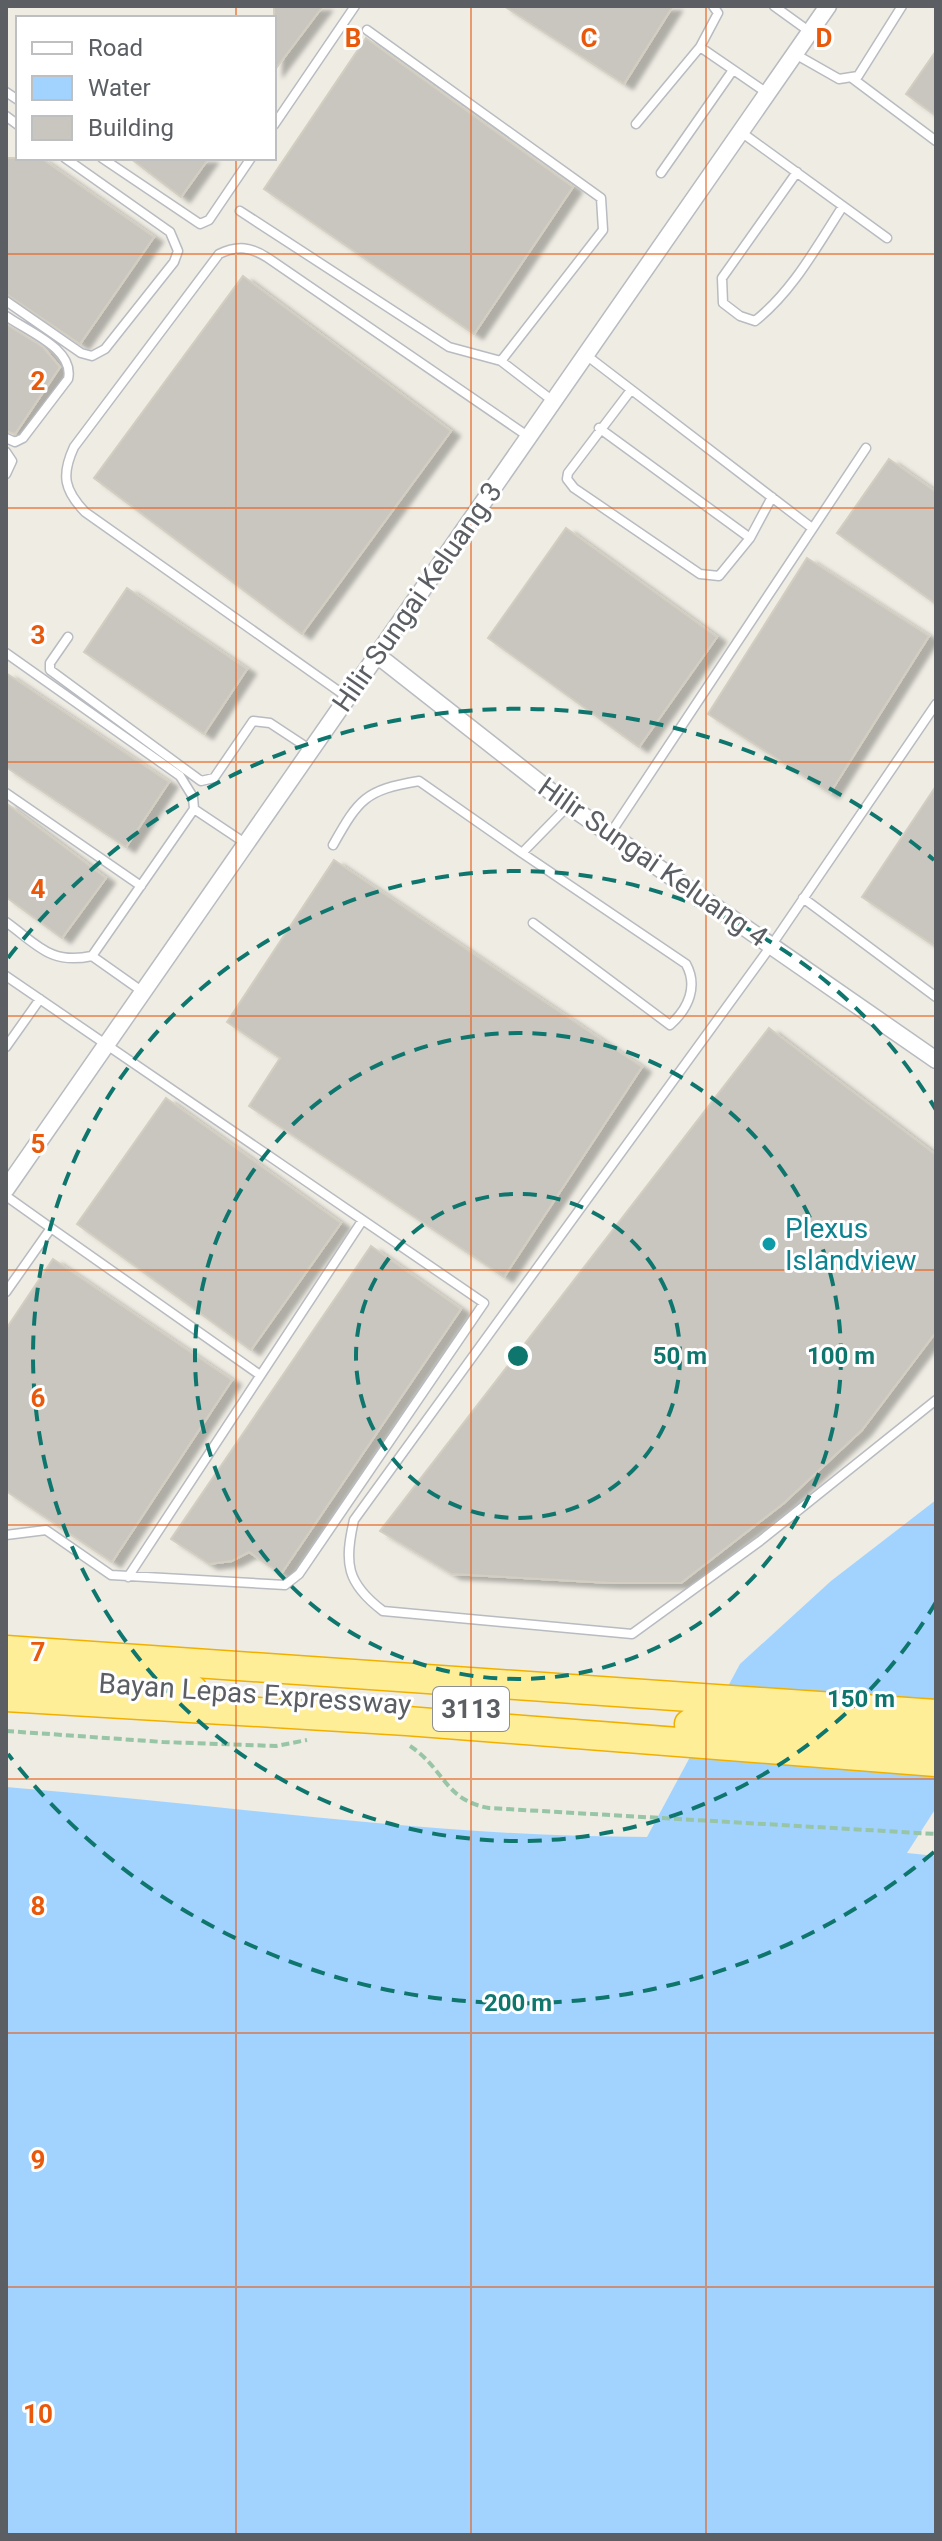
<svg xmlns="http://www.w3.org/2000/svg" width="942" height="2541" viewBox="0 0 942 2541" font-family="Roboto,sans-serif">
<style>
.water{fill:#a2d3ff}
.building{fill:#c9c6c0;stroke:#d3cec1;stroke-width:2;filter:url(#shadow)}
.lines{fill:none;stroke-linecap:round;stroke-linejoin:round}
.service-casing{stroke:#b8bbc0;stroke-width:11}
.minor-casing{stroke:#b8bbc0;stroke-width:19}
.trunk-casing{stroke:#f1b000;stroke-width:31}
.path{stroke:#97c5a6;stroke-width:4;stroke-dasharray:8 4;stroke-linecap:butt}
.service{stroke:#fff;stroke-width:8}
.minor{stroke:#fff;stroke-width:16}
.trunk{stroke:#ffee98;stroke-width:28}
.grid{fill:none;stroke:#e8590c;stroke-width:2;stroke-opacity:0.55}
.ring{fill:none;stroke:#0f766e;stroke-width:4;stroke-dasharray:14 10}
.culture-dot{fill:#0f9aa8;stroke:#fff;stroke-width:3}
.labels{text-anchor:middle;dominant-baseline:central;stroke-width:6;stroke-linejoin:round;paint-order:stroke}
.shield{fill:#fff;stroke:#8c8f92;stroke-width:2}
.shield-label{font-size:26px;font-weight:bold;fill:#5b5f64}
.street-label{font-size:28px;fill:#5b5f64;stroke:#fff}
.culture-label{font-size:28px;fill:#0d838f;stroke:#fff;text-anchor:start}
.grid-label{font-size:26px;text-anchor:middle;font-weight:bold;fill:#e8590c;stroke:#fff;stroke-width:6;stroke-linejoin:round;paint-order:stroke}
.centre{fill:#0f766e;stroke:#fff;stroke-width:4}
.ring-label{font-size:24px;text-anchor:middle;font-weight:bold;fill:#0f766e;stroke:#fff;stroke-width:6;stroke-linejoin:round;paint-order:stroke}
</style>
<defs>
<filter id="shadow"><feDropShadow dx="9" dy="5" stdDeviation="2" flood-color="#0004"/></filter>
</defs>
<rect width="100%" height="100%" fill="#eeece3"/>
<path class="water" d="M936,1500V1808L907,1853L936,1856V2535H6V1787C220,1804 432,1837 647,1837L740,1664L831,1581Z"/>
<path class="building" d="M274,6H323L274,71Z
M504,6H673L624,84Z
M366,38L573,187L474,334L264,189Z
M936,51V116L906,94Z
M6,158H41L154,237L80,344L6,294Z
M130,158H209L181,197Z
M243,276L451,431L302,634L94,478Z
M6,324L43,347L60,367L15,434L6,431Z
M889,459L936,492V604L837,533Z
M566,528L717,637L639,747L488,638Z
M807,558L929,636L830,793L708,714Z
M127,588L247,669L204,734L84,652Z
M6,673L169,782L126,847L6,767Z
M936,786V947L862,897Z
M6,803L106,878L62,938L6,897Z
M334,860L642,1067L504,1277L249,1106L280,1058L227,1022Z
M769,1028L936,1155V1332L862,1430L784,1503L681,1583H611L452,1574L380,1531Z
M166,1098L341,1223L251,1350L77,1224Z
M371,1246L461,1309L281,1574L249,1552L232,1561L209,1564L171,1539Z
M53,1259L232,1380L112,1562L6,1491V1329Z"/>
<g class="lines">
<g class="service-casing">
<path id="service" d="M713,6L718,13L700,47L767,93
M774,6L810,32
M367,30L601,198L603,230L501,361L553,401
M795,54L839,79L858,76L902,6
M852,78L936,141
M6,92L18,100
M6,116L18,125
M636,124L700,47
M274,125L355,6
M741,132L887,238
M102,158L200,224L209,220L251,158
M797,172L722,278L723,303L740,316L755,321C793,291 817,246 843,206
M661,173L733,70
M240,211L449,347L501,361
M6,301L81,353L92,356L105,349L174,262L178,251L170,232L65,158
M6,316C27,331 75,349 68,379L23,438L15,442L6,438
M586,355L812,528
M631,390L568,473L567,479L574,488L700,574L719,576L750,538L772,497
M599,428L750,538
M6,452L12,461L6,474
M68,637L50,663V670L201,781L214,778L253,721L270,723L311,750
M6,653L180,776L193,797L194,809L245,843
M347,697L85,512C64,490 61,475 74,447L219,254C238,245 251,247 268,258L529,437
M936,704L771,946L354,1520C344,1563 346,1583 383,1611L632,1634L760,1541L936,1400
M6,793L141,886
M610,834L866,448
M333,845C359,799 365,790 419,781L522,853L568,806
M522,853L686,964C698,986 689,1008 670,1025L533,923
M803,898L936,997
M6,922C38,945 50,965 92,956
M6,976L484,1303L299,1574L285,1585L111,1575L46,1530L6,1535
M143,992L92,956L194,809
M6,1047L40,999
M6,1196L51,1228L6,1292
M51,1228L260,1375
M128,1577L362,1221"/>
</g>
<g class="minor-casing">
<path id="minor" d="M377,655L568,805L936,1060
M6,1189L828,6"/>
</g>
<g class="trunk-casing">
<path id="trunk" d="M6,1650L936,1714
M6,1676L193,1690
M6,1697L407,1721L936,1762
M689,1724L936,1740"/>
</g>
<path class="path" d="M6,1731L163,1742L276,1746L307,1740
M410,1746C445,1769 444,1800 489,1808L936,1834"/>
<use href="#service" class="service"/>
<use href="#minor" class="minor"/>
<use href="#trunk" class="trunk"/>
</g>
<path class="grid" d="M236,6V18M471,6V2535M706,6V2535M236,158V2535M6,254H936M6,508H936M6,762H936M6,1016H936M6,1270H936M6,1525H936M6,1779H936M6,2033H936M6,2287H936"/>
<g class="ring">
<circle cx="518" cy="1356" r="162"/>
<circle cx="518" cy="1356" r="323"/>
<path d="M936 1602A485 485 0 1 1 936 1110"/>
<path d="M934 1852A647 647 0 0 1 8 1754M8 958A647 647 0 0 1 934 860"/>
</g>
<circle class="culture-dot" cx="769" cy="1244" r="8"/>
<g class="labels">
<rect class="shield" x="433" y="1687" width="76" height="44" rx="6"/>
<g class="shield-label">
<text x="471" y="1709">3113</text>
</g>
<g class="street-label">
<text transform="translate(417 597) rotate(-55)">Hilir Sungai Keluang 3</text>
<text transform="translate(653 862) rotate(35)">Hilir Sungai Keluang 4</text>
<text transform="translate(255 1694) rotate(4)">Bayan Lepas Expressway</text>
</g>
<g class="culture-label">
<text x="785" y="1228">Plexus<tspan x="785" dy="32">Islandview</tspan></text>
</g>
</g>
<g class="grid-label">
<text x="353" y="47">B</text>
<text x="589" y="47">C</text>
<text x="824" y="47">D</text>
<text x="38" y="390">2</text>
<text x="38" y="644">3</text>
<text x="38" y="898">4</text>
<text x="38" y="1153">5</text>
<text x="38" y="1407">6</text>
<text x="38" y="1661">7</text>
<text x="38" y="1915">8</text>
<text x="38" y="2169">9</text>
<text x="38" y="2423">10</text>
</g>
<circle cx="518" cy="1356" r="12" class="centre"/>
<g class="ring-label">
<text x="680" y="1364">50 m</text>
<text x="841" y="1364">100 m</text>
<text x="861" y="1707">150 m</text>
<text x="518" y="2011">200 m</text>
</g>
<rect width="942" height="2541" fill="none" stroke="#5b5f64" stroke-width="16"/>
<rect x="16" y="16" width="260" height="144" fill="#ffffff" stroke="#bdbfc1" stroke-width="2"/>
<rect x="32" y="42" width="40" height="12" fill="#ffffff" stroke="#bdbfc1" stroke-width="2"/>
<text x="88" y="56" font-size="24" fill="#5b5f64">Road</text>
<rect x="32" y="76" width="40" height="24" fill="#a2d3ff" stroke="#bdbfc1" stroke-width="2"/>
<text x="88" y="96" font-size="24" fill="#5b5f64">Water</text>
<rect x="32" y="116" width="40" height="24" fill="#c9c6c0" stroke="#bdbfc1" stroke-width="2"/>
<text x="88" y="136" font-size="24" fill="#5b5f64">Building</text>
</svg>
